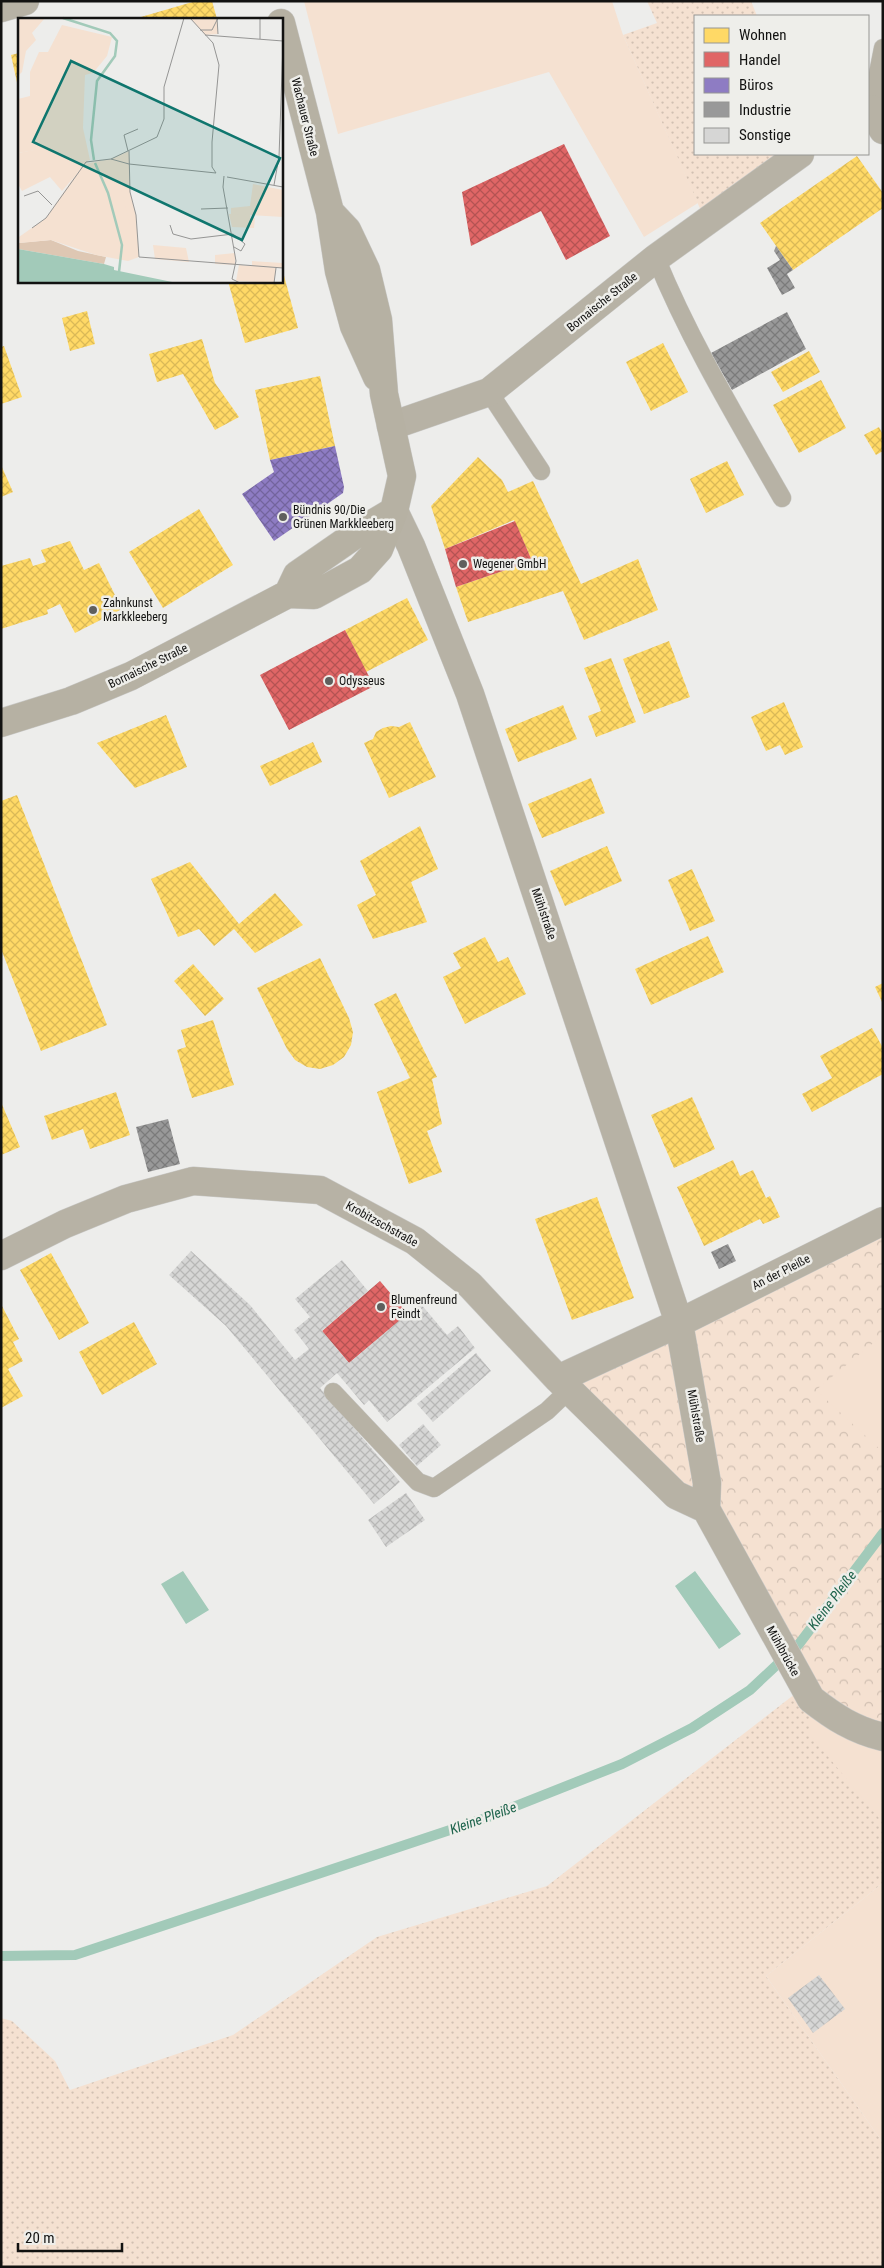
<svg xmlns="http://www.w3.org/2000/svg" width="884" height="2268" viewBox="0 0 884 2268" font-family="'Roboto Condensed',sans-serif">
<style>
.grass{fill:url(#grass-dots)}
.park{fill:url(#park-crowns)}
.garden{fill:#f5e1d1}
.water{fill:#a2cab9}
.homes{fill:url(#homes-cross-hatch)}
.shops{fill:url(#shops-cross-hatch)}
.offices{fill:url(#offices-cross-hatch)}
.industry{fill:url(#industry-cross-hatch)}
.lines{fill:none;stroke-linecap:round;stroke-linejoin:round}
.stream{stroke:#a2cab9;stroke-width:10}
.building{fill:url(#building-cross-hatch)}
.service-casing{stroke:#cacac8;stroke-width:19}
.minor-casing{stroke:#cacac8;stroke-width:29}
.secondary-casing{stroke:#cacac8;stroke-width:29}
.service{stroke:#b7b2a5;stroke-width:18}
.minor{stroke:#b7b2a5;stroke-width:28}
.secondary{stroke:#b6b1a3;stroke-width:28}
.poi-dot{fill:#5f5f5d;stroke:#eeeeea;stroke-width:2}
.labels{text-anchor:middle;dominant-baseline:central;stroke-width:5;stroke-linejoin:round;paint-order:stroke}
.street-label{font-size:12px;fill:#121211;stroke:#eeeeea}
.poi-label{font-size:12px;fill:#121211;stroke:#eeeeea;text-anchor:start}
.water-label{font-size:14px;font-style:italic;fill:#1d634b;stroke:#eeeeea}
.inset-river{fill:none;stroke:#a2cab9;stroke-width:2.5}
.inset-road{fill:none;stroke:#959594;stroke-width:1}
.view{fill:#0f766e;fill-opacity:0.15;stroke:#0f766e;stroke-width:2.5}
.inset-edge{fill:none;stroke:#121211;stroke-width:2.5}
</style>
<defs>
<pattern id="grass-dots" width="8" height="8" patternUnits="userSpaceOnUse" patternTransform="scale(1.25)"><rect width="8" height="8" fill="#f5e1d1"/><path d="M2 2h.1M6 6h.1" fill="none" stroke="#d1c0b2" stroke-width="1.8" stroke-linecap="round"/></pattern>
<pattern id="park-crowns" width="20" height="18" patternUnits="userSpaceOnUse" patternTransform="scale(1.25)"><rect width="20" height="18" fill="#f5e1d1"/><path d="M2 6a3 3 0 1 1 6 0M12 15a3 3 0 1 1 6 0" fill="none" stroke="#d1c0b2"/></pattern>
<pattern id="homes-cross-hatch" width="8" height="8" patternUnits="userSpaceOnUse" patternTransform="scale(1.25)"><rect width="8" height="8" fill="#ffd966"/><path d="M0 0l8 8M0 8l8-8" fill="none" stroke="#dab957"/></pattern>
<pattern id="shops-cross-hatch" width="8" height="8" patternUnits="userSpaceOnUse" patternTransform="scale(1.25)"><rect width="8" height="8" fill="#e06666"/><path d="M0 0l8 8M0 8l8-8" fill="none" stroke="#b45353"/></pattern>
<pattern id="offices-cross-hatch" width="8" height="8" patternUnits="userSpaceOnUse" patternTransform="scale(1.25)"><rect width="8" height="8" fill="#8e7cc3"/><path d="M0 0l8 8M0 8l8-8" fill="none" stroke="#73649d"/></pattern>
<pattern id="industry-cross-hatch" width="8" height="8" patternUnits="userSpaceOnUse" patternTransform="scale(1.25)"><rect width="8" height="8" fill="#999"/><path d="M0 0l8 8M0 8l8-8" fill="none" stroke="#7b7b7b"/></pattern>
<pattern id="building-cross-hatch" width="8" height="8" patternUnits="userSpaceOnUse" patternTransform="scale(1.25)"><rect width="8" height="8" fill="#d6d6d5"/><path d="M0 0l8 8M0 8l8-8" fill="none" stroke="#b7b7b6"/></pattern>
</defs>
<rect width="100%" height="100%" fill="#ededeb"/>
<path class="grass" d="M647,1H751L757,16H695V154H800L706,222L623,35L657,23Z
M804,1687L883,1823V1883L766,1976L883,2143V2267H1V2018L12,2021L55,2061L70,2090L233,2035L377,1937L547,1886Z"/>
<path class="park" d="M883,1221V1737L838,1720L728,1550L558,1379Z"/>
<path class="garden" d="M304,1H612L623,35L698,203L644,237L549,72L338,134Z
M883,1335V1452L816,1390Z
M811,1699L883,1737V1823L811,1736Z
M883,1883V2143L766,1976Z"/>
<path class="water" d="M183,1571L209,1610L186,1624L161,1584Z
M695,1571L741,1634L719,1649L675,1586Z"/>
<path class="homes" d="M196,1H212L217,19H134Z
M19,53V86L18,87L11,55Z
M857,156L883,193V208L793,270L760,223Z
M282,268L298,328L245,343L228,281H281Z
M87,311L95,344L70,351L62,318Z
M202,339L215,383L239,417L215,430L183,374L157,382L149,354Z
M663,343L688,392L651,411L626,362Z
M4,346L22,397L1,404V347Z
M809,351L820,372L783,392L771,372Z
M320,376L335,446L270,460L255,390Z
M821,380L846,428L799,453L773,405Z
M879,427L883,435V451L876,455L864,435Z
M478,457L502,480L508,492L533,481L581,584L638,559L658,610L584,640L563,591L468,622L456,587L532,561L514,520L445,549L431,506Z
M727,461L744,495L706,513L690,479Z
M1,465L13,492L1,497Z
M199,509L233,565L163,608L129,552Z
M70,541L84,570L99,563L122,609L75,633L60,604L47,610L48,614L1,629V566L30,558L33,566L46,562L41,550Z
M407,598L428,640L366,672L345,630Z
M669,641L690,697L644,714L623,659Z
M611,658L636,722L596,737L588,716L601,711L584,668Z
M784,702L803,747L785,755L780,745L766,751L751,717Z
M563,705L577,739L518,762L505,729Z
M166,715L187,767L135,788L97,743Z
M410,722L436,777L389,798L364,743L373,739L376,732L383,728L391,726L399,727Z
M313,742L322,762L270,786L260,766Z
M591,778L605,813L542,838L528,804Z
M17,795L107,1025L41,1051L1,949V801Z
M420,826L438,869L411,882L427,922L373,939L357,905L376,895L360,861Z
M607,846L622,881L565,906L550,871Z
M190,862L239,924L275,893L303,925L255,953L234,929L214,946L199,929L178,937L151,879Z
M692,869L715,921L690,931L668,880Z
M708,936L724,972L651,1005L635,969Z
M485,937L498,962L508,957L526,994L465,1024L443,977L461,968L453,953Z
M320,958L349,1018L353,1032L351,1045L344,1057L333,1065L320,1069L307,1067L295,1060L287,1049L257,988Z
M193,964L224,999L205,1016L174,981Z
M883,983V1004L875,987Z
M396,993L437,1077L432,1079L442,1124L427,1131L442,1172L409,1184L377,1092L410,1078L374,1004Z
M213,1020L234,1085L192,1098L177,1050L186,1047L181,1030Z
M872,1028L883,1048V1074L812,1112L802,1094L832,1078L820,1056Z
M116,1092L130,1135L90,1149L83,1129L52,1140L44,1116Z
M692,1097L715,1149L674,1168L651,1115Z
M1,1102L20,1147L1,1155Z
M733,1160L740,1176L753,1170L766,1198L770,1196L780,1217L763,1224L760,1219L704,1246L677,1187Z
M597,1197L634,1298L572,1320L535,1219Z
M51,1253L89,1323L59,1340L20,1270Z
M1,1304L19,1339L13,1342L23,1361L8,1369L23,1396L1,1408Z
M134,1322L157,1364L102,1395L79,1352Z"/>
<path class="shops" d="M564,144L610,236L566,260L541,211L471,246L462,192Z
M515,521L532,561L456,587L445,549Z
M345,630L374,686L289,730L260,675Z
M380,1281L408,1314L349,1363L322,1331Z"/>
<path class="offices" d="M335,446L344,487L343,493L274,541L242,494L274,472L270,460Z"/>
<path class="industry" d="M776,246L793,270L787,274L795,288L782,295L767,268L780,260L774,251Z
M787,312L806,349L732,390L711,353Z
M168,1119L180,1164L148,1172L136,1127Z
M728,1244L736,1261L719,1269L711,1252Z"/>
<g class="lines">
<path class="stream" d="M1,1956L75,1955L483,1819L622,1764L692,1728L750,1690L799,1644L883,1533"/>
</g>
<path class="building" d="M191,1251L250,1305L295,1360L309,1349L294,1330L310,1317L295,1299L342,1260L368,1291L322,1331L349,1363L420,1303L447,1335L458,1326L475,1348L387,1422L369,1400L364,1405L337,1373L320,1388L400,1482L374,1504L226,1326L169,1275Z
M476,1353L491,1371L433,1422L417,1404Z
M423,1424L441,1445L417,1466L399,1445Z
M406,1493L425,1520L386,1547L368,1520Z
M819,1975L845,2009L813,2033L788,1998Z"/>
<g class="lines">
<g class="service-casing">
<path id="service" d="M871,109L883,48
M656,258C690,341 737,419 782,498
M489,392L541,471
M333,1392L418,1482L434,1488L547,1411L569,1390"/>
</g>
<g class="minor-casing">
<path id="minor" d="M1,8L25,1
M871,109L883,130
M391,426L489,392L656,258L800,154
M394,511L411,546L470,694L679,1323L707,1483L706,1509
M1,1256L65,1224L126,1199L193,1181L320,1190L415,1241L470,1285L558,1379L676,1495L706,1509
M558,1379L679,1323L883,1221
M706,1509L811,1699C834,1717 854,1730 883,1737"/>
</g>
<g class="secondary-casing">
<path id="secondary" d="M281,23L330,212L339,271L354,326L377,377
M288,594L297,575L362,530L394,511
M1,723L71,701L131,676L288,594L314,595L360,570L379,549L394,511L402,476L384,394L378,320L366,270L347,230L330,212"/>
</g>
<use href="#service" class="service"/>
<use href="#minor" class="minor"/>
<use href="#secondary" class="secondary"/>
</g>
<g class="poi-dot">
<circle cx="283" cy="517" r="5"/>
<circle cx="463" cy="564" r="5"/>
<circle cx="93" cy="610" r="5"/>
<circle cx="329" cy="681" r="5"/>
<circle cx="381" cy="1307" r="5"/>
</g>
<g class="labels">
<g class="street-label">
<text transform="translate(305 117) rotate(76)">Wachauer Straße</text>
<text transform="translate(602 302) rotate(-39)">Bornaische Straße</text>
<text transform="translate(148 666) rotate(-26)">Bornaische Straße</text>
<text transform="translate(544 914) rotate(71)">Mühlstraße</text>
<text transform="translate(382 1224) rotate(29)">Krobitzschstraße</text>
<text transform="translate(781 1272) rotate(-27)">An der Pleiße</text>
<text transform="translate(696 1416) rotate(80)">Mühlstraße</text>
<text transform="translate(783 1651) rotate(61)">Mühlbrücke</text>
</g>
<g class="poi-label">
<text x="293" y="510">Bündnis 90/Die<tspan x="293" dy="14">Grünen Markkleeberg</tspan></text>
<text x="473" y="564">Wegener GmbH</text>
<text x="103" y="603">Zahnkunst<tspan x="103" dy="14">Markkleeberg</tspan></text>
<text x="339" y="681">Odysseus</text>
<text x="391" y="1300">Blumenfreund<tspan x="391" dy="14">Feindt</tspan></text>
</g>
<g class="water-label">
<text transform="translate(832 1600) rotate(-53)">Kleine Pleiße</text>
<text transform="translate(483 1818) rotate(-20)">Kleine Pleiße</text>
</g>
</g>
<g transform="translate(18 18)">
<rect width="265" height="265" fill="#ededeb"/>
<path d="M0,0H27L14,15L18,22L8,33L4,54L0,58ZM44,7L94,19L89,38L75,55L67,57L65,110L72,142L52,144L18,132L0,135V81L12,78V54L21,34H30ZM211,196H232V200H237L236,210L214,209ZM135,227L168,230L171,244L137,241ZM217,235V247L197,246V237ZM234,243L265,245V250H258L256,265L218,263L221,247L234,248Z" fill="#f5e1d1"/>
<path d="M33,222L60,233L88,239L86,246L0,231V225Z" fill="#dec7b3"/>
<path d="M172,0H199L200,16L187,17ZM111,133L112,174L118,197L121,239L110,243L78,237L33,222L2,225L1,219L28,200L65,146L93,141Z" fill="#f5e1d1"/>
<path d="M47,126L52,144L71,142L44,173L32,159L4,173L0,166V135ZM99,156L112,206L114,231H106L87,161ZM235,166L265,172V199L213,196V190L232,188Z" fill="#f5e1d1"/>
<path d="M0,231L86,246L96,249V252L159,265H0Z" fill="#a2cab9"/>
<path class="inset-river" d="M45,0L92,15L99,23L97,38L79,63L73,122L76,142M77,145L90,175L104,227L101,254"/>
<path class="inset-road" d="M172,0L195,25L201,47L194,124V149L198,155M199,0L200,16M182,12H194L200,0M187,17L265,23M242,21V0M110,133L106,117L120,111M111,133L112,174L118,197L121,239L265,250M93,141L111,146L198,155M206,158L205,169L218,243L214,261L222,265M209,159L265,169M256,167L261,139L265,25M6,178L20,173L34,187M183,191L210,190M152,207L155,216L173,221L215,216M14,210L28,200L68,144L93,141L139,119L146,101V69L166,0M215,216L227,226L223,233L216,229M256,265L258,250"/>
<path class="view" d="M53,43L262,140L224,222L15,124Z"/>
<rect width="265" height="265" class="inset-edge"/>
</g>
<rect width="884" height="2268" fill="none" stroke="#121211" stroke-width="5"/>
<rect x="694" y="15" width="175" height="140" fill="#eeeeea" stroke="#969693"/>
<rect x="704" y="28" width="25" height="15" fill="#ffd966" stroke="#969693"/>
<text x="739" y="40" font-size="15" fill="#121211">Wohnen</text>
<rect x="704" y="52" width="25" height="15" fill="#e06666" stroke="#969693"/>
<text x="739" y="65" font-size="15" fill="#121211">Handel</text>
<rect x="704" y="78" width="25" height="15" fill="#8e7cc3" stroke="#969693"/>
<text x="739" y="90" font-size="15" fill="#121211">Büros</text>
<rect x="704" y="102" width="25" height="15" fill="#999999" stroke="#969693"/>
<text x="739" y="115" font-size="15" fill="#121211">Industrie</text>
<rect x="704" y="128" width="25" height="15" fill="#d6d6d5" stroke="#969693"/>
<text x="739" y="140" font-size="15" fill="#121211">Sonstige</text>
<path d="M18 2243v8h104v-8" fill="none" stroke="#121211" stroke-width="2.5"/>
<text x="25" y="2243" font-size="15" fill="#121211" stroke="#eeeeea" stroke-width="4" paint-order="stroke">20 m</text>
</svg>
